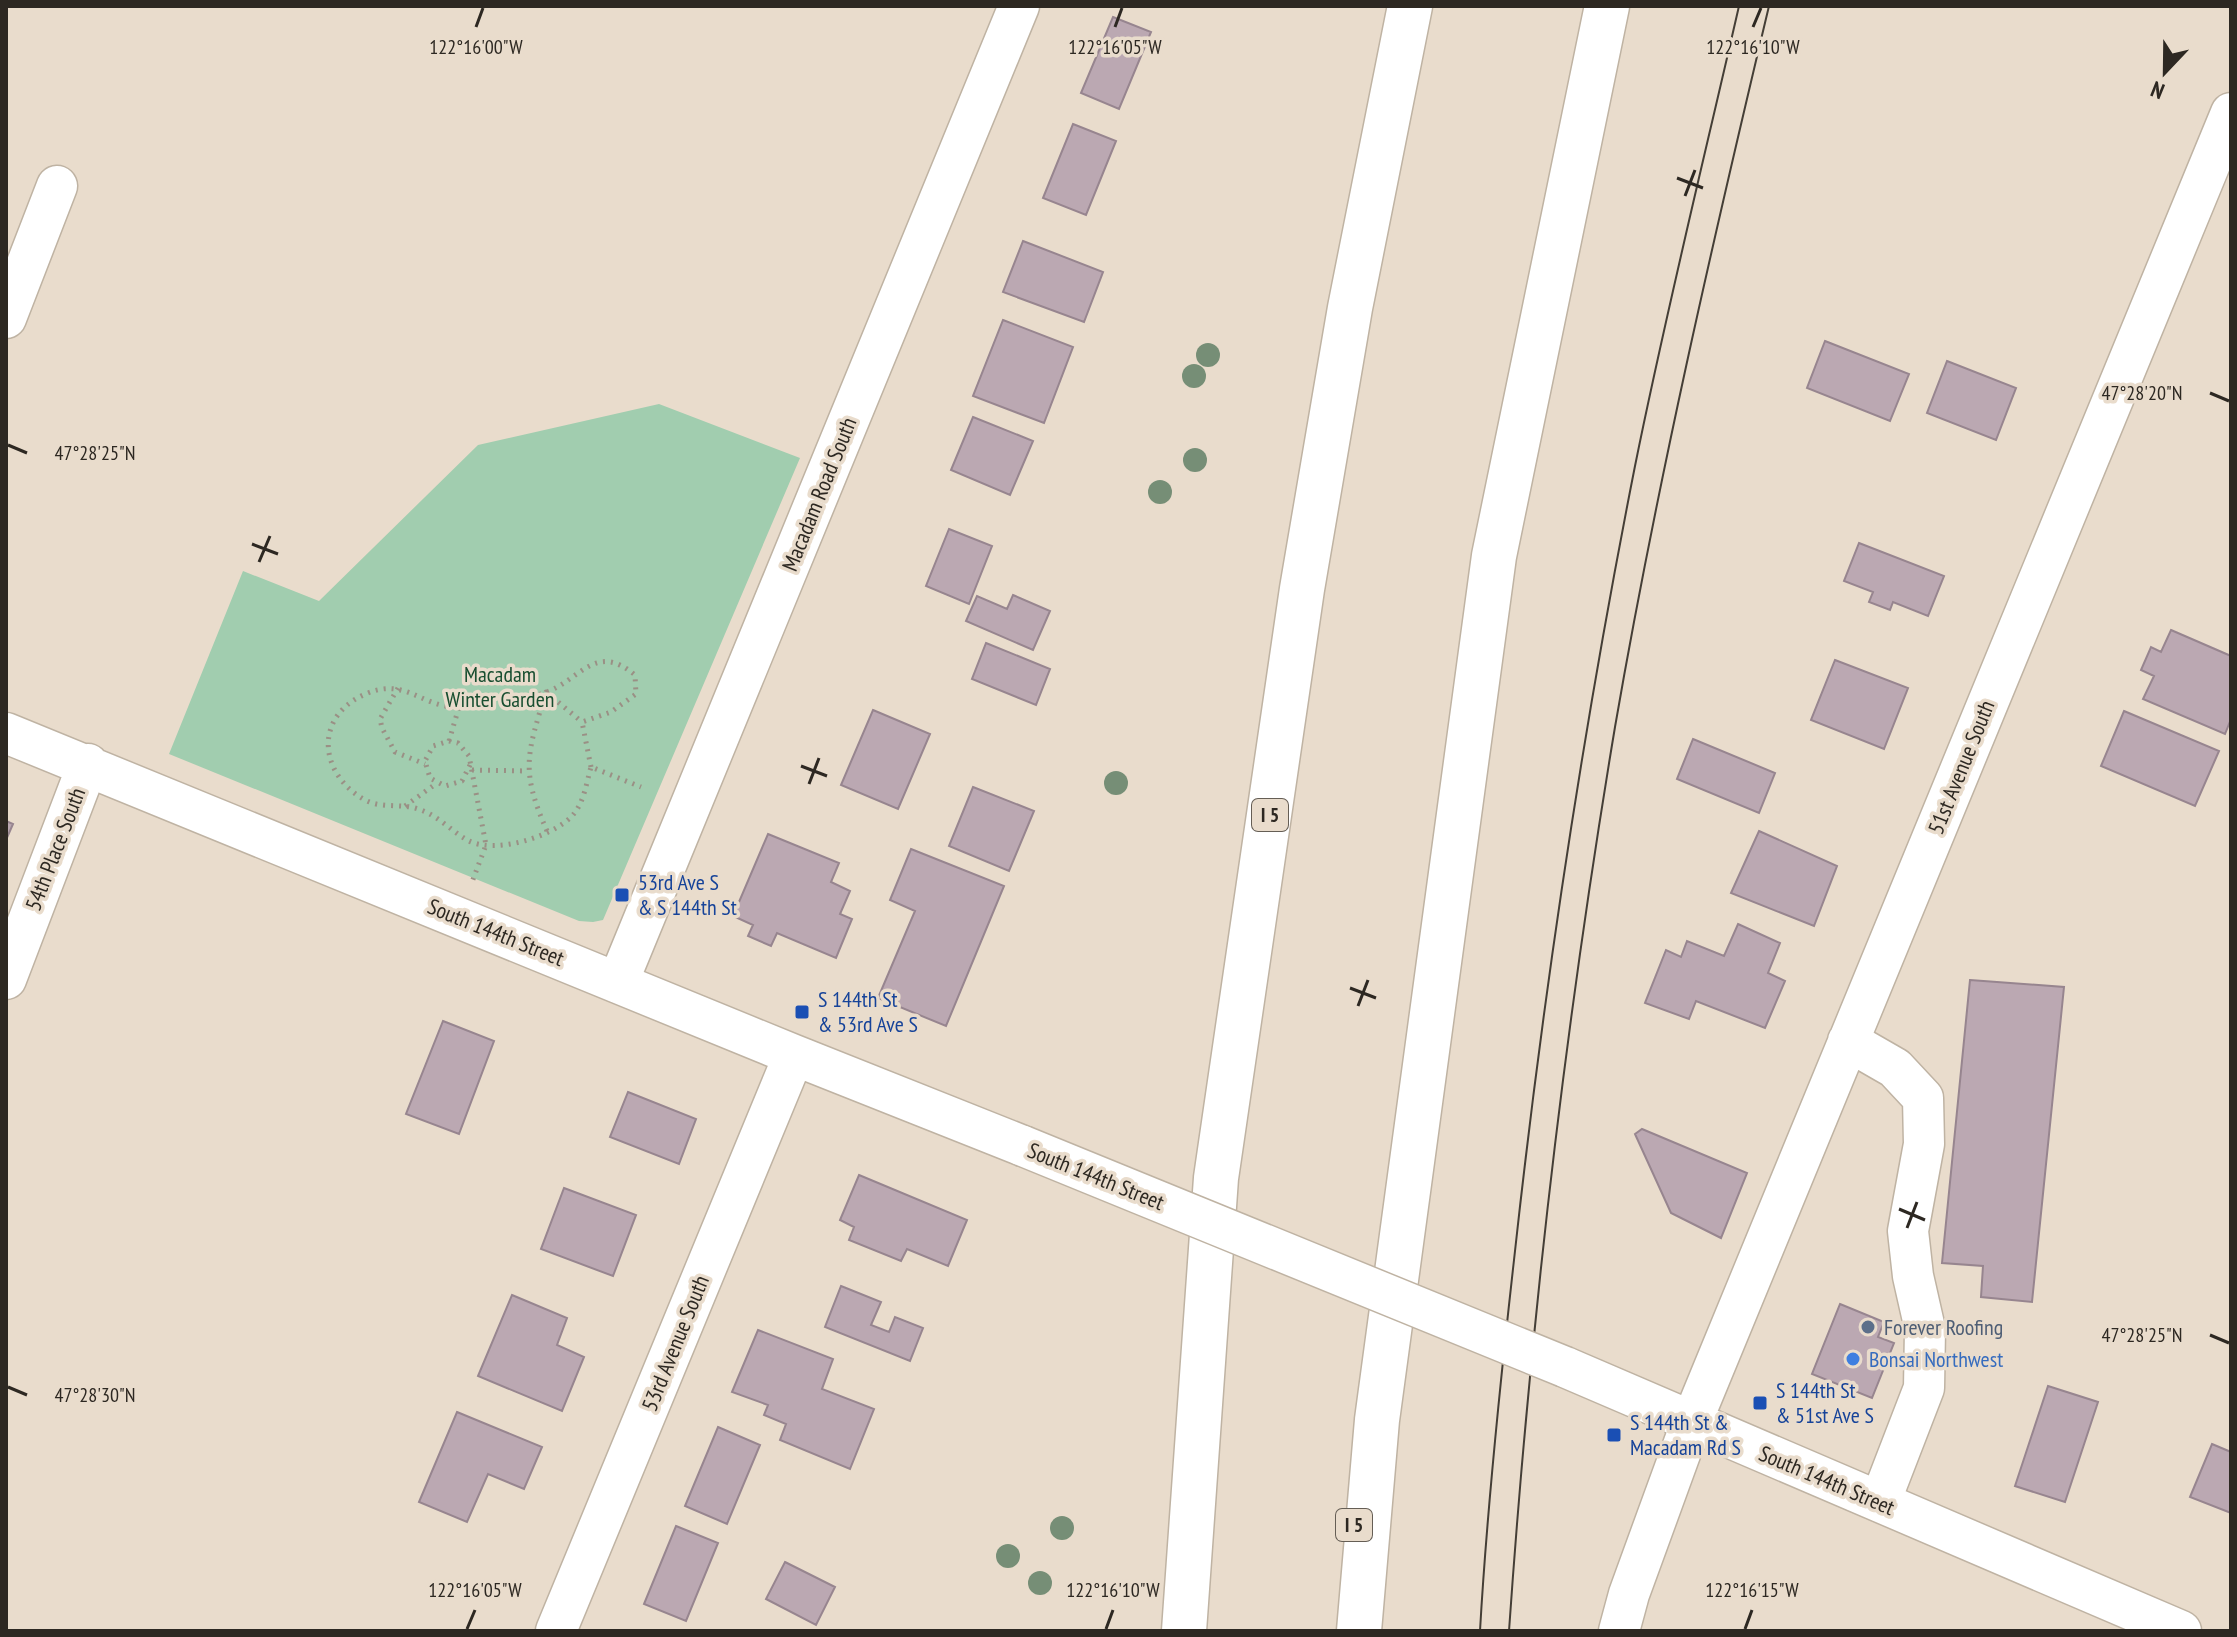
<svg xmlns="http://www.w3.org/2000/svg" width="2237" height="1637" viewBox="0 0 2237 1637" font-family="'PT Sans Narrow',sans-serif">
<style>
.green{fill:#a1cdaf}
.building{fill:#bba8b2;stroke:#97858f;stroke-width:2}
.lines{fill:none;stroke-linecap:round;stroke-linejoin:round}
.minor-casing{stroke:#bfb3a3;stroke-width:43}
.highway-casing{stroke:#bfb3a3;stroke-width:47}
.path{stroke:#9a9085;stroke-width:5;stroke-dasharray:2 6;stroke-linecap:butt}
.minor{stroke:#fff;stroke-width:40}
.highway{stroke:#fff;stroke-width:44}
.tram{stroke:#443e36;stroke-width:2}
.minor-bridge-casing{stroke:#bfb3a3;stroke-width:43;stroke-linecap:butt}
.minor-bridge{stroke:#fff;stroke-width:40}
.tree{fill:#768e76}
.ticks{fill:none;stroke:#2d2822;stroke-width:3}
.transit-dot{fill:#1a4fb4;stroke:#e9dccc;stroke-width:3}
.service-dot{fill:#5c6f8a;stroke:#e9dccc;stroke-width:3}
.shop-dot{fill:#3f7fe0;stroke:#e9dccc;stroke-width:3}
.labels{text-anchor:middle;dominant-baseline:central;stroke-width:7;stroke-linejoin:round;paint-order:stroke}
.shield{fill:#e9dccc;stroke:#655e55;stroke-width:2}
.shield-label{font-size:20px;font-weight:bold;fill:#2d2822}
.street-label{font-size:22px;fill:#2d2822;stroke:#e9dccc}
.park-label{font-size:22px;fill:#184e30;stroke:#e9dccc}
.transit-label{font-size:22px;fill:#164399;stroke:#e9dccc;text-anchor:start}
.service-label{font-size:22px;fill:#4e5e75;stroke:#e9dccc;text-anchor:start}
.shop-label{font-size:22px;fill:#366cbe;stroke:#e9dccc;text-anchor:start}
.ticks-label{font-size:20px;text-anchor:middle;fill:#2d2822;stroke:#e9dccc;stroke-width:7;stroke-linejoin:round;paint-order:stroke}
</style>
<rect width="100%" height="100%" fill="#e9dccc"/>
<path class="green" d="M659,404L800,458L603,920L593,922L579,921L169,754L243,571L319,601L478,445Z"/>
<path class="building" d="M1113,17L1151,32L1119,109L1081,93Z
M1073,124L1116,141L1086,215L1043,198Z
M1023,241L1103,272L1084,322L1003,292Z
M1003,320L1073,347L1044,423L973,396Z
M1825,341L1909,374L1890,421L1807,388Z
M1947,361L2016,388L1996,440L1927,413Z
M973,417L1033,441L1010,495L951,470Z
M949,529L992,546L969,604L926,586Z
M1859,543L1944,576L1928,616L1893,602L1890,610L1869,602L1873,592L1844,581Z
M1013,595L1050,611L1033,650L966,621L977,596L1007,609Z
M2171,630L2231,656V719L2225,734L2143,699L2154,676L2141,670L2151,647L2161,652Z
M986,643L1050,669L1036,705L972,679Z
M1835,660L1908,688L1884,749L1811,720Z
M873,710L930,734L898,809L841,785Z
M2124,711L2219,751L2195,806L2101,766Z
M1693,739L1775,773L1759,813L1677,779Z
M973,787L1034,811L1009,871L949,846Z
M6,821L13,824L6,840Z
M1759,831L1837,866L1814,926L1731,893Z
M768,834L839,863L831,882L850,891L840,914L852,919L836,958L777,933L771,946L748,936L753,925L733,916Z
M911,849L1004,886L946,1026L878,998L915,911L890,900Z
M1738,924L1780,943L1768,973L1785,981L1765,1028L1696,1001L1689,1019L1645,1003L1666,950L1681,957L1687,941L1724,956Z
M1970,980L2064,987L2032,1302L1981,1297L1983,1266L1942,1263Z
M443,1021L494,1041L459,1134L406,1114Z
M628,1092L696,1119L679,1164L610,1137Z
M1642,1129L1747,1173L1721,1238L1671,1213L1635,1134Z
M859,1175L967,1220L948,1266L907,1249L901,1261L849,1240L854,1227L840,1220Z
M564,1188L636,1215L613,1276L541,1249Z
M841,1286L881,1302L871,1325L889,1332L895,1317L923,1328L910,1361L825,1327Z
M512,1295L567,1318L557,1345L584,1357L562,1411L478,1376Z
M1840,1304L1884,1322L1878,1337L1894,1343L1872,1398L1812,1374Z
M758,1330L833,1359L822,1389L874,1409L850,1469L780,1440L786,1424L764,1415L768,1405L732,1392Z
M2048,1386L2098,1402L2065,1502L2015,1486Z
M457,1412L542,1447L524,1489L488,1474L467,1522L419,1502Z
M718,1427L760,1445L727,1524L685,1506Z
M2212,1444L2231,1452V1513L2190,1497Z
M676,1526L718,1543L686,1621L644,1604Z
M785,1562L835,1587L816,1625L766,1599Z"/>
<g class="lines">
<g class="minor-casing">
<path id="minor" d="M6,318L57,186
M6,733L794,1055L1023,1146
M6,979L88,764
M618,982L1019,6
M1848,1041L1895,1068L1923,1098L1924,1144L1908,1231L1913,1276L1925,1329L1924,1388L1880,1502
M1565,1367L2181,1631
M556,1631L794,1055
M1619,1631L1629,1594L1692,1421L2231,113"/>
</g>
<g class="highway-casing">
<path id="highway" d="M1184,1631L1216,1178L1302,589L1350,308L1410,6
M1359,1631L1377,1420L1494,556L1607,6"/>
</g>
<path class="path" d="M398,688L380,719L382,728L395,752L425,764
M449,741L459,707
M470,765L462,781L445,786L430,778L425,761L433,746L449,741L458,743L469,756L486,845L472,882
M591,767L582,722L611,712L636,694L635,675C595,641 580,681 544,693C530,698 512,698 497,701C483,704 468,708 455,707C421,706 405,678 368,693C314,714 317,773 365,800C382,809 401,803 418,809C438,815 452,832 469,841C496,854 551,837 571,817C584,804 586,784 591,767L641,787
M472,770L528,771
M405,806L437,783
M547,831C520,770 527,754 546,692L582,722"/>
<use href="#minor" class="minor"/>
<use href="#highway" class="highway"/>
<path class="tram" d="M1480,1631C1487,1507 1500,1384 1514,1260C1543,994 1583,729 1635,466C1666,312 1704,159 1739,6
M1509,1631C1530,1328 1565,1026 1615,727C1657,484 1712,245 1769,6"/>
<g class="minor-bridge-casing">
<path id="minor-bridge" d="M1023,1146L1565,1367"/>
</g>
<use href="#minor-bridge" class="minor-bridge"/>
</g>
<g class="tree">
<circle cx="1208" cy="355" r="12"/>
<circle cx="1194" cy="376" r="12"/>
<circle cx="1195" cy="460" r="12"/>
<circle cx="1160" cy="492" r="12"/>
<circle cx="1116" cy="783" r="12"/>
<circle cx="1062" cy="1528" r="12"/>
<circle cx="1008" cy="1556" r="12"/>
<circle cx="1040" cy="1583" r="12"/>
</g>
<path class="ticks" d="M476,27L483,8M1115,27L1122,8M1753,27L1761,8M1677,178L1703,188M1685,196L1695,170M2210,393L2229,401M8,445L27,453M252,544L278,554M259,562L270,536M801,766L827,776M809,784L819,758M1350,988L1376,998M1358,1006L1368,980M1899,1209L1925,1220M1907,1228L1917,1202M2210,1335L2229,1343M8,1387L27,1395M467,1629L475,1610M1106,1629L1113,1610M1745,1629L1752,1610"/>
<g class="transit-dot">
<rect x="614" y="887" width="16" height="16" rx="4"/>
<rect x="794" y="1004" width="16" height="16" rx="4"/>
<rect x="1752" y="1395" width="16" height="16" rx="4"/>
<rect x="1606" y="1427" width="16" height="16" rx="4"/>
</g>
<circle class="service-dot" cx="1868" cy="1327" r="8"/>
<circle class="shop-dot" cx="1853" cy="1359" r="8"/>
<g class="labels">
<g class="shield">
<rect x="1252" y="799" width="36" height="32" rx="6"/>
<rect x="1336" y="1509" width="36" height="32" rx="6"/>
</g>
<g class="shield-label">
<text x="1270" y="815">I 5</text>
<text x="1354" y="1525">I 5</text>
</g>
<g class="street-label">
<text transform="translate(819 494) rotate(-68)">Macadam Road South</text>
<text transform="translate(1961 767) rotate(-68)">51st Avenue South</text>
<text transform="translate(55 849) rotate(-69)">54th Place South</text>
<text transform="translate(496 932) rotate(22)">South 144th Street</text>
<text transform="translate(1096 1176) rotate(22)">South 144th Street</text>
<text transform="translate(675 1343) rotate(-68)">53rd Avenue South</text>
<text transform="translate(1827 1480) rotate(23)">South 144th Street</text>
</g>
<g class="park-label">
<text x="500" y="674">Macadam<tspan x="500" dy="25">Winter Garden</tspan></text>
</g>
<g class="transit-label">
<text x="638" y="882">53rd Ave S<tspan x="638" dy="25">&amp; S 144th St</tspan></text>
<text x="818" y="999">S 144th St<tspan x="818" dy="25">&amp; 53rd Ave S</tspan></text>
<text x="1776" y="1390">S 144th St<tspan x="1776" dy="25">&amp; 51st Ave S</tspan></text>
<text x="1630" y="1422">S 144th St &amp;<tspan x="1630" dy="25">Macadam Rd S</tspan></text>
</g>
<g class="service-label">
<text x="1884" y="1327">Forever Roofing</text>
</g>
<g class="shop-label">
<text x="1869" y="1359">Bonsai Northwest</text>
</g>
</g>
<g class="ticks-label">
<text x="476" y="54">122°16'00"W</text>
<text x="1115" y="54">122°16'05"W</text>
<text x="1753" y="54">122°16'10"W</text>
<text x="2142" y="400">47°28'20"N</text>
<text x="95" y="460">47°28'25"N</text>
<text x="2142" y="1342">47°28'25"N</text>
<text x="95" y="1402">47°28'30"N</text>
<text x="475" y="1597">122°16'05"W</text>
<text x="1113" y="1597">122°16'10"W</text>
<text x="1752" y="1597">122°16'15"W</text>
</g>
<rect width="2237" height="1637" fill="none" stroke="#2d2822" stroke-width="16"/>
<g transform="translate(2165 72) rotate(202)" stroke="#e9dccc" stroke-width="6" paint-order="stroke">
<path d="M0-6L14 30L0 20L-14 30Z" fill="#2d2822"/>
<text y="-12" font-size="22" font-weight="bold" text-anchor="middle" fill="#2d2822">N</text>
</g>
</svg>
